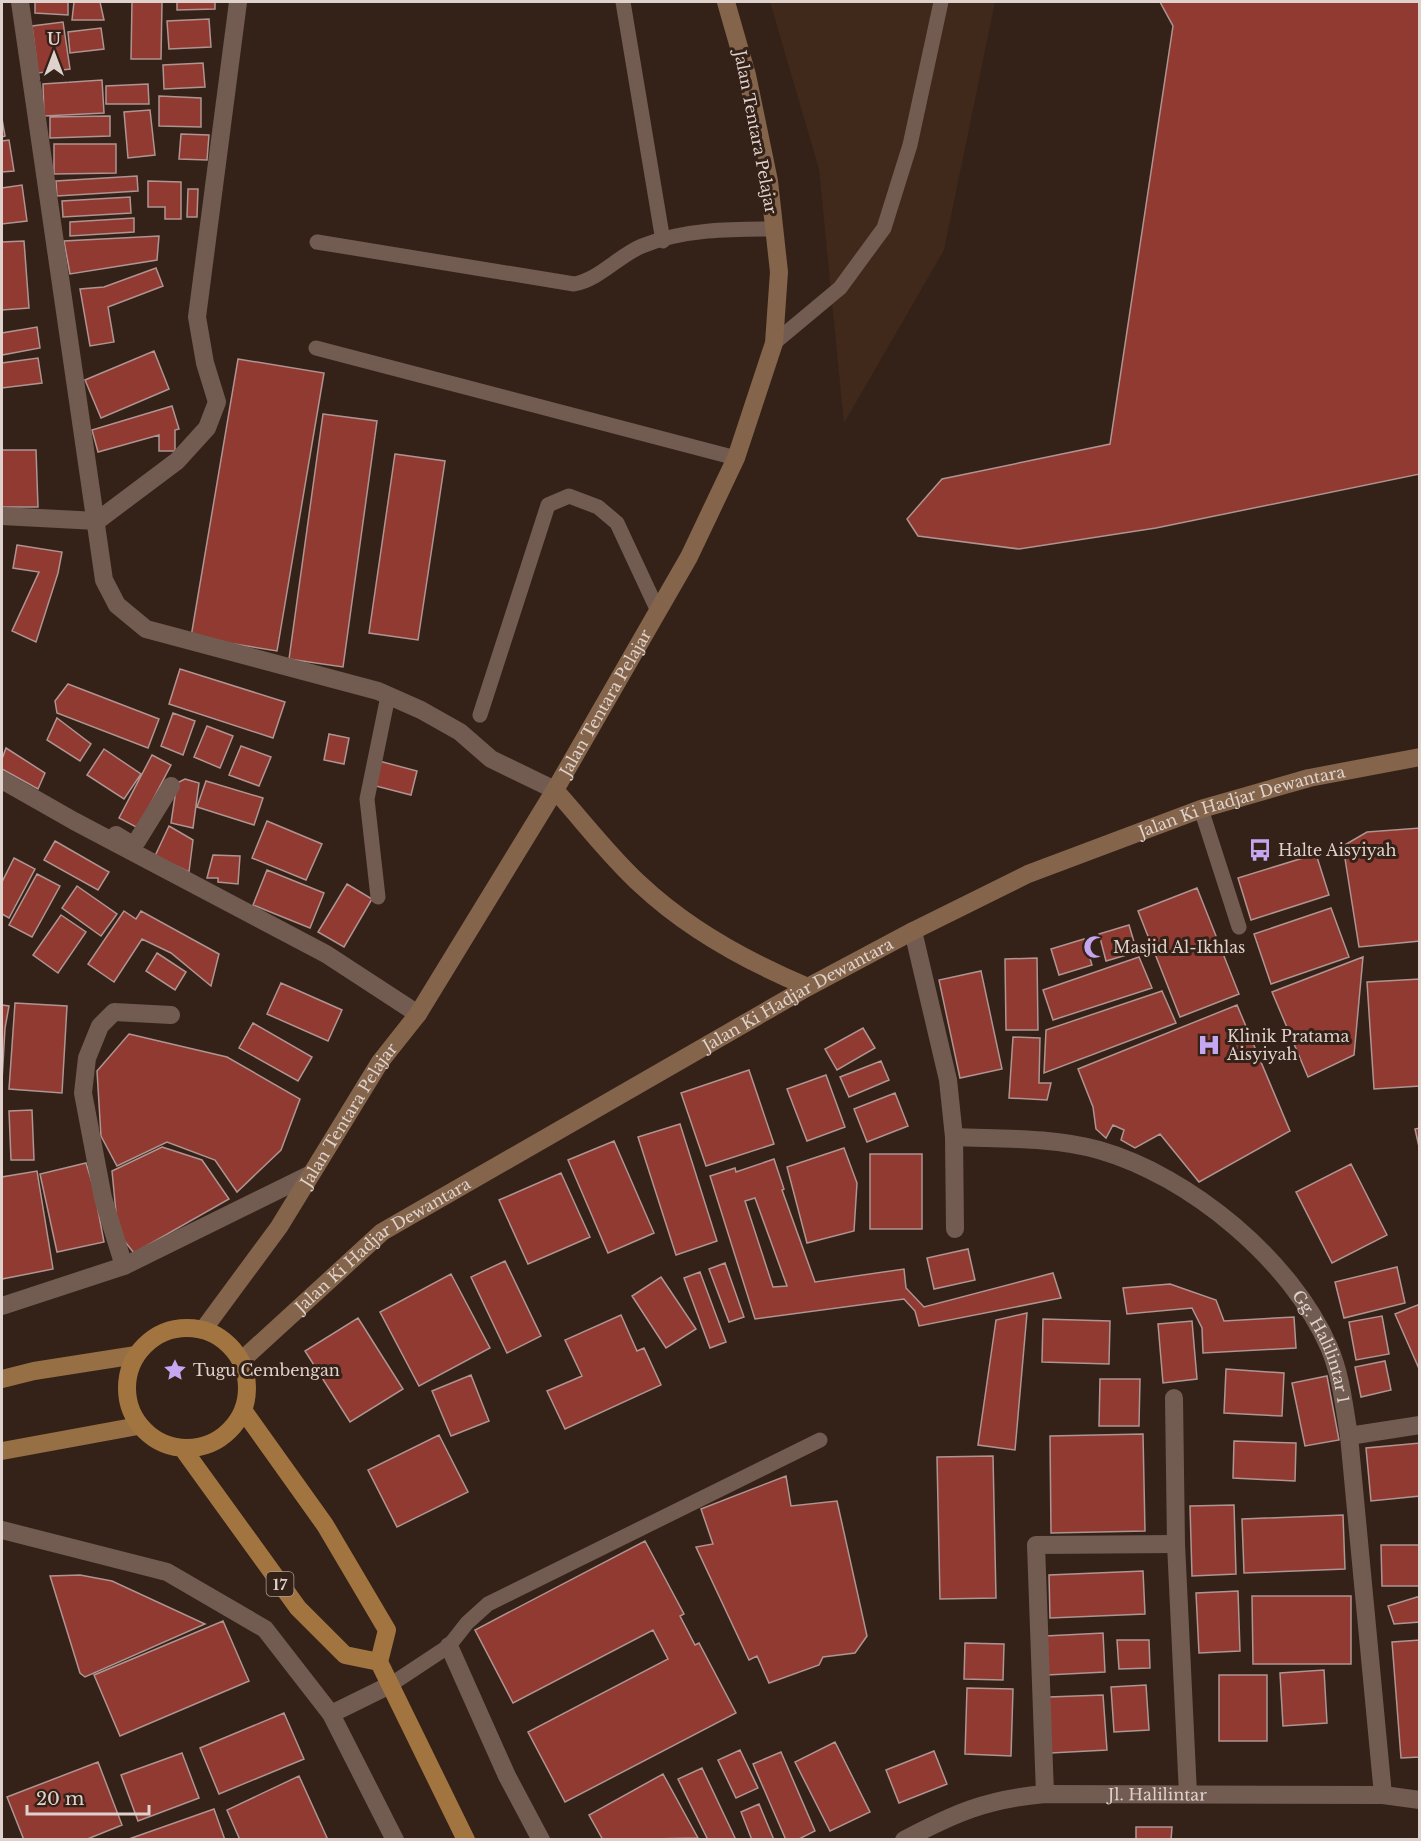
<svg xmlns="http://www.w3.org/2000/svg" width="1421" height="1841" viewBox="0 0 1421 1841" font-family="'Libre Baskerville',serif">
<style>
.built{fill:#40281b}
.building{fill:#903a32;stroke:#af9491;stroke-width:1.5;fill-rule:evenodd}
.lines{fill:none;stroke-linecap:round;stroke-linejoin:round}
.service{stroke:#725c52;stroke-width:15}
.minor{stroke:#725c52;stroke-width:18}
.secondary{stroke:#84654b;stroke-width:18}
.primary{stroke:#966f44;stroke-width:18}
.trunk{stroke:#a27540;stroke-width:18}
.labels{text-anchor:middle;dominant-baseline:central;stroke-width:6;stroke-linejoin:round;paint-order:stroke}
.shield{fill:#342219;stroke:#ac9d96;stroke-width:1.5}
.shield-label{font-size:15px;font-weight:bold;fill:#dfd2cc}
.street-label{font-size:16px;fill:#dfd2cc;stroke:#342219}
.poi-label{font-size:16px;fill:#dfd2cc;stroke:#342219;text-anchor:start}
</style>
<rect width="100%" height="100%" fill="#342219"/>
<path class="built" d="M770,2H995L944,250L844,423L819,169Z"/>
<path class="building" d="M35,2H68V15L35,13Z
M74,2H100L104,20H72Z
M132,2H162L161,59H131Z
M177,2H215V9L177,10Z
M1160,2H1420V474L1156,528L1019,549L918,536L907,519L942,479L1110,444L1173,26Z
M209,19L211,47L169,49L167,21Z
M63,22L70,69L38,73L32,26Z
M101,28L104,49L70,53L68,32Z
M203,63L205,87L164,89L163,65Z
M102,80L104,113L44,116L43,84Z
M148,84L149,104H106V86Z
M159,96L201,98V127L159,126Z
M150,110L155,155L128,158L124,112Z
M110,116V136L50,138V117Z
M2,119L5,136L2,137Z
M181,134L209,135L207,160L179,159Z
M9,140L14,171L2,172V141Z
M54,144H116V173L54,174Z
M137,176L138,191L57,196L56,181Z
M148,181L181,182V219H165V207H148Z
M22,185L27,221L2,224V188Z
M188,189H198L197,217H187Z
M130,197L131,213L63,217L62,201Z
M134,218V232L70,236V222Z
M159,236L157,260L70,274L64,241Z
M24,241L29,308L2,310V242Z
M156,268L163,286L108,307L114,342L90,346L80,289L104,287Z
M37,327L40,348L2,355V333Z
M154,351L169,389L101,418L85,380Z
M38,358L42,383L2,388V363Z
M238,359L324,373L277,651L191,637Z
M172,406L179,429L175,430V451H159V435L98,452L92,430Z
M323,414L377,421L343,667L289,659Z
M2,450H36L38,507H2Z
M395,454L445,461L418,640L369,633Z
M17,545L62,552L58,573L36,642L12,631L39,572L13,568Z
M180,669L285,702L273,738L169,704Z
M68,684L159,719L148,748L57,713L55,701Z
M173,713L195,721L183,755L161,746Z
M57,718L91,744L80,761L47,740Z
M207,726L233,736L220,768L194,757Z
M329,734L349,738L344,764L324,760Z
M241,746L271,757L259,786L229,775Z
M6,748L45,773L38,789L2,769V759Z
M104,749L141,774L124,799L87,775Z
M152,755L171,765L138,828L119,818Z
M379,761L417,771L411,795L372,785Z
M185,779L199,783L193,828L171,823L177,783Z
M206,781L263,798L254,825L197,807Z
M267,821L322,844L306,880L252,858Z
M169,826L193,840L189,872L155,856Z
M1420,828V941L1359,947L1343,846L1367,832Z
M55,841L109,872L98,890L44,860Z
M1316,854L1329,895L1251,920L1238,878Z
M213,855L240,856L238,884L218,882V878H207Z
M14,858L35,869L9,918L2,914V882Z
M267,870L324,893L310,928L253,905Z
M37,874L60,886L32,937L9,925Z
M347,884L372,899L344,947L318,932Z
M77,886L117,914L101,936L62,908Z
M1197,888L1239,994L1180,1017L1138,911Z
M1331,908L1349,957L1271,984L1254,934Z
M124,911L136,919L141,911L219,954L211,986L171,953L142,939L114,982L88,964Z
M61,915L86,932L58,973L33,955Z
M1129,925L1137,952L1106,961L1099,934Z
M1084,939L1092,965L1059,975L1051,949Z
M157,953L186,972L175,990L146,971Z
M1139,957L1152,988L1053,1020L1043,990Z
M1363,957L1354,1055L1308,1077L1272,992Z
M1037,958L1038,1030H1006L1005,959Z
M981,971L1002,1069L960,1078L939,980Z
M1420,979V1086L1374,1089L1367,982Z
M281,983L342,1010L328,1041L267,1014Z
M1162,991L1176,1023L1044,1073L1046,1030Z
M15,1003L67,1006L62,1093L9,1089Z
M2,1005L9,1006L5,1028L2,1081Z
M1237,1005L1290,1131L1199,1182L1160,1134L1135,1148L1121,1140L1124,1130L1113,1125L1106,1138L1096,1129L1093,1107L1078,1069Z
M253,1023L312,1057L298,1081L239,1048Z
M863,1028L875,1048L837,1070L825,1049Z
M129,1034L227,1057L300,1099L281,1150L237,1192L215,1160L167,1142L117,1166L101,1136L97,1071Z
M1013,1037L1040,1038L1039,1083H1051L1047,1100L1009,1098Z
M881,1061L889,1080L849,1097L840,1077Z
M749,1070L774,1144L706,1166L681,1093Z
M826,1075L845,1127L807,1141L787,1089Z
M895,1093L908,1126L867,1142L854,1109Z
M32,1110L34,1160H11L9,1111Z
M680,1124L717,1241L676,1255L638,1137Z
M1420,1128V1151L1415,1129Z
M614,1141L654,1233L608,1253L568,1160Z
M162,1147L202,1160L229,1199L134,1253L118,1233L112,1171Z
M844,1148L857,1183L854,1231L807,1243L787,1167Z
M870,1154H922V1229H870Z
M774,1159L784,1189L782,1190L815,1282L904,1269L906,1288L924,1307L1053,1273L1061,1298L919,1326L915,1311L904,1299L755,1319L710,1176L735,1168L736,1172ZM755,1198L787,1286L773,1287L745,1201Z
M86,1163L94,1189L104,1242L57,1252L40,1174Z
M1351,1164L1387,1235L1332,1263L1296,1192Z
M37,1171L53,1269L2,1279V1177Z
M561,1173L590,1237L528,1264L499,1200Z
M968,1249L975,1280L934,1289L927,1258Z
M505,1261L541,1336L507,1353L471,1277Z
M725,1263L744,1317L729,1322L709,1269Z
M1397,1267L1405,1303L1344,1318L1335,1282Z
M700,1272L726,1342L710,1348L684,1278Z
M451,1274L490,1348L419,1386L380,1312Z
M661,1277L696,1329L666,1348L632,1296Z
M1170,1284L1216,1300L1224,1321L1294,1317L1296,1348L1203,1353L1202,1328L1192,1308L1127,1314L1123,1288Z
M1420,1304V1371L1395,1314Z
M1027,1313L1015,1450L978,1445L996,1320Z
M621,1315L637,1351L644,1348L661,1385L565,1429L547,1391L582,1376L565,1340Z
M1382,1316L1389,1354L1356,1360L1349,1322Z
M358,1318L403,1389L350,1422L305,1351Z
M1043,1319L1110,1321L1109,1364L1042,1362Z
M1192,1321L1197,1379L1163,1383L1158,1324Z
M1385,1361L1391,1390L1361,1397L1355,1367Z
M1226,1369L1284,1373L1282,1416L1224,1413Z
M471,1375L489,1421L451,1436L432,1391Z
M1327,1376L1339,1440L1305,1446L1292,1383Z
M1100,1379H1140L1139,1426H1099Z
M1143,1434L1145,1531L1051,1533L1050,1436Z
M439,1435L468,1492L397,1527L368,1470Z
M1234,1441L1296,1443L1295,1481L1233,1478Z
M1420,1443V1496L1371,1501L1366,1448Z
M993,1456L996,1598L940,1599L937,1457Z
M786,1476L791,1506L837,1501L867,1636L855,1653L823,1657L819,1665L769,1683L757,1656L749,1660L696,1547L713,1544L701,1509Z
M1234,1505L1236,1574L1192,1576L1190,1506Z
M1343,1515L1345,1569L1244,1573L1242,1519Z
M645,1541L684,1614L680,1616L695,1645L699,1643L736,1713L565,1802L528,1732L668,1659L653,1630L513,1703L475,1630Z
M1381,1545H1420V1586H1382Z
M1143,1571L1145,1614L1050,1618L1049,1575Z
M80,1575L112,1581L205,1624L85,1677L80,1673L50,1576Z
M1238,1591L1240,1651L1199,1653L1196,1593Z
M1252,1596H1351V1664H1253Z
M1417,1597H1420V1622L1394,1624L1388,1606Z
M223,1621L249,1681L120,1736L94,1675Z
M1103,1633L1105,1672L1047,1675L1045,1636Z
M1117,1640H1149L1150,1668L1119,1669Z
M1420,1640V1757L1401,1758L1392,1642Z
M965,1643L1004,1644L1003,1680L964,1679Z
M1324,1670L1327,1723L1283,1726L1280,1673Z
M1219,1675H1267V1741H1219Z
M1146,1685L1149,1730L1114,1732L1111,1687Z
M967,1688L1013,1689L1011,1756L965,1754Z
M1103,1695L1107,1750L1051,1753L1049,1697Z
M284,1713L304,1759L219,1794L200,1748Z
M835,1742L870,1812L830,1831L795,1762Z
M740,1750L758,1788L736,1798L718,1760Z
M934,1751L947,1784L899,1803L886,1770Z
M781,1752L815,1831L797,1840H786L753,1764Z
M182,1753L199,1798L138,1821L121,1775Z
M98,1762L122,1825L85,1840H24L7,1797Z
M702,1768L736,1840H708L678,1779Z
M663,1774L698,1838L603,1840L589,1815Z
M299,1776L328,1840H240L227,1810Z
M759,1804L774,1840H752L741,1812Z
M214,1809L225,1840H126Z
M1136,1827H1172L1171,1840H1136Z"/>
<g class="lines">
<path class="service" d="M623,2L663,241
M317,242L574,284C600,279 618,256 642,246C684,229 730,229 774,229
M774,343L840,288L884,228L910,145L941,2
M316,348L736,458
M480,715L548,505L569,496L598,507L617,523L658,611
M1201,809L1239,927
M378,897L367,799L388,696
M390,1685L449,1646L467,1623L488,1604L820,1440"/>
<g class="minor">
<path d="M20,2L104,580L117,605L146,629L378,691L421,710L460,732L491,759L555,790"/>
<path d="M2,516L97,521L177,461L207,428L217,402L205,363L197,317L238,2"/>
<path d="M2,780L74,821L326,954L418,1014"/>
<path d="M116,835L129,843L137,841L171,786"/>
<path d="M913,931L948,1080L954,1137L955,1229"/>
<path id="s1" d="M954,1137C1001,1139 1053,1137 1099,1150C1190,1176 1291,1260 1329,1347C1341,1375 1344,1406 1349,1436L1383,1795"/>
<path d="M124,1266L103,1198L83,1093L87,1058L100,1026L114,1012L171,1015"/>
<path d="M2,1306L124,1266L311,1174"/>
<path d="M1174,1398L1176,1544L1188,1794"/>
<path d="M1349,1436L1420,1425"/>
<path d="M2,1530L167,1572L265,1629L331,1714L395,1840"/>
<path d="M449,1646L507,1776L541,1840"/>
<path d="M331,1714L390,1685"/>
<path d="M1045,1794L1036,1545L1176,1544"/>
<path id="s2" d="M904,1840C955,1813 987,1799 1045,1794L1383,1795L1420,1800"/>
</g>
<g class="secondary">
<path d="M555,790C583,821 610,857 641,885C689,930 748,962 808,987"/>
<path id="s3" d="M203,1330L279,1227L380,1062L418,1014L555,790L689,557L736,458L774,343L779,272L769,181L747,75L726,2"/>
<path id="s4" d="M241,1361L382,1232L808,987L913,931L1028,874L1201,809L1309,778L1420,757"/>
</g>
<path class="primary" d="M2,1379L34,1371L136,1355
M2,1451L138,1426"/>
<path class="trunk" d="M127 1388a60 60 0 1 1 120 0a60 60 0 1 1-120 0Z
M243,1410L325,1525L387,1630L379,1662
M183,1449L298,1608L345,1655L379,1662
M379,1662L466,1840"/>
</g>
<defs>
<g id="bus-bare" transform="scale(1.8)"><path d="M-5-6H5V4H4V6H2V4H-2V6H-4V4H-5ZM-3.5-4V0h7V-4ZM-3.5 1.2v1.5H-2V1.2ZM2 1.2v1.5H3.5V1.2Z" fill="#c5a7f1" stroke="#342219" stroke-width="2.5" paint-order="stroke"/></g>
<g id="mosque-bare" transform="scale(1.8)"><path d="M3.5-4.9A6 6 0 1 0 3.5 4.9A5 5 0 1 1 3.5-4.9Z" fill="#c5a7f1" stroke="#342219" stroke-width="2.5" paint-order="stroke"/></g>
<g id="hospital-bare" transform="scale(1.8)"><path d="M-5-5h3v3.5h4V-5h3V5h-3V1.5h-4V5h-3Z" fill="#c5a7f1" stroke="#342219" stroke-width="2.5" paint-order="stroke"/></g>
<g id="sight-bare" transform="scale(1.8)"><path d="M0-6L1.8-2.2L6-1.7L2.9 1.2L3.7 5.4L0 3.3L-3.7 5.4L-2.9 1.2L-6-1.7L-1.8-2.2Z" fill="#c5a7f1" stroke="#342219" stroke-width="2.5" paint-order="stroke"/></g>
</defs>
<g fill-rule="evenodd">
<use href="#bus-bare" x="1260" y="850"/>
<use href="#mosque-bare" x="1095" y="947"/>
<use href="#hospital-bare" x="1209" y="1045"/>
<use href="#sight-bare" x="175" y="1370"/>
</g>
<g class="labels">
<rect class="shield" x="266.5" y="1572" width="27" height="24" rx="4.5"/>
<g class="shield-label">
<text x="280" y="1584">17</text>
</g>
<g class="street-label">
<text transform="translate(756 132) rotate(79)">Jalan Tentara Pelajar</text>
<text stroke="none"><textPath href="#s3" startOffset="746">Jalan Tentara Pelajar</textPath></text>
<text stroke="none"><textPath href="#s4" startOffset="1156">Jalan Ki Hadjar Dewantara</textPath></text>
<text stroke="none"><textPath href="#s4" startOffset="670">Jalan Ki Hadjar Dewantara</textPath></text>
<text stroke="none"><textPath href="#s3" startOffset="260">Jalan Tentara Pelajar</textPath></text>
<text stroke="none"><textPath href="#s4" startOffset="184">Jalan Ki Hadjar Dewantara</textPath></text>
<text stroke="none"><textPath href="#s1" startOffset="454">Gg. Halilintar 1</textPath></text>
<text stroke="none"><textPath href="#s2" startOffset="262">Jl. Halilintar</textPath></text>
</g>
<g class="poi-label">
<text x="1278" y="850">Halte Aisyiyah</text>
<text x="1113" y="947">Masjid Al-Ikhlas</text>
<text x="1227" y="1036">Klinik Pratama<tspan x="1227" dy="18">Aisyiyah</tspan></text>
<text x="193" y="1370">Tugu Cembengan</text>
</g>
</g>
<rect width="1421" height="1841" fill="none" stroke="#dfd2cc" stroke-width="6"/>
<g transform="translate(54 54)" stroke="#342219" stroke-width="4.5" paint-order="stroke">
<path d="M0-4.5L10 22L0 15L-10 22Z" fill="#dfd2cc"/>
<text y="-9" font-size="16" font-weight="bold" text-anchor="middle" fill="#dfd2cc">U</text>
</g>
<path d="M27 1805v9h122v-9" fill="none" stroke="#dfd2cc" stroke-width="3"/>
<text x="36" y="1805" font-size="18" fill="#dfd2cc" stroke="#342219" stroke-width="4.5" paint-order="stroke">20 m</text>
</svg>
